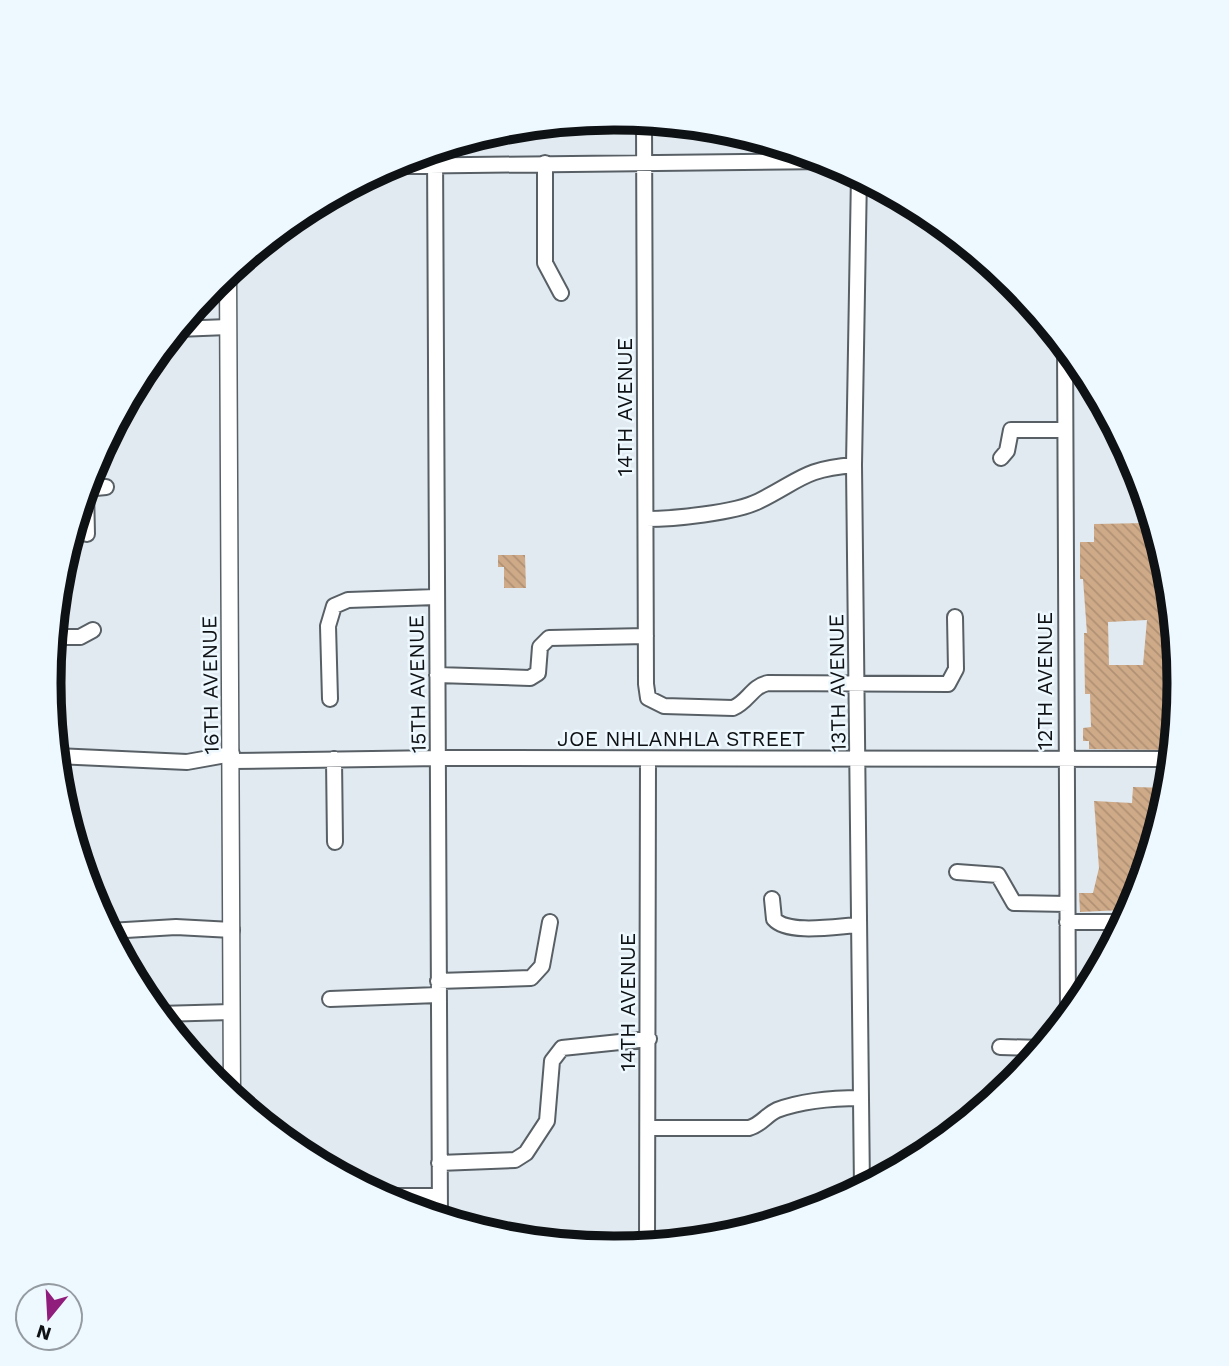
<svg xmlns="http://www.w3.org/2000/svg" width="1229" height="1366" viewBox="0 0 1229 1366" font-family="'Work Sans',sans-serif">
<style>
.building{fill:url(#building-back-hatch);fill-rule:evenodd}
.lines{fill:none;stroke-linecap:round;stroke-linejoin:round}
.minor-casing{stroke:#586066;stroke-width:18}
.tertiary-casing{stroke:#586066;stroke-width:19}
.minor{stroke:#fff;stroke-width:14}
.tertiary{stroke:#fff;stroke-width:16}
.labels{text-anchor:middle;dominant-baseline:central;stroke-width:5;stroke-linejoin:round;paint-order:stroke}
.street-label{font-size:21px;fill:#0f1214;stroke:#eef8ff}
.rim{fill:none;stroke:#0f1214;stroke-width:9}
</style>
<defs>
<pattern id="building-back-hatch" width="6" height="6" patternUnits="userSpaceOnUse" patternTransform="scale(1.75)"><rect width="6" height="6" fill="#ceaa88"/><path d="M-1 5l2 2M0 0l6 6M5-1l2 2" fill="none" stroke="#b09174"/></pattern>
</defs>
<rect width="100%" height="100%" fill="#e1eaf1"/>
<path class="building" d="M1147,523L1148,531H1156L1169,573L1174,618L1173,642H1166L1167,691H1178L1173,750L1089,749V741H1083V728L1091,727L1090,694H1085L1084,633H1087L1083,579H1080V542H1094V524ZM1147,620L1143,665H1109L1108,622Z
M498,555H525L526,588H504V567H498Z
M1133,787L1170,788L1167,800H1161L1151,852H1141L1142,866L1130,867L1132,877L1126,891H1123L1122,910L1080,912L1079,893H1093L1099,868L1094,801L1132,803Z"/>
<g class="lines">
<g class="minor-casing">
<path id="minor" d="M644,120L646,684L648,698L664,706L733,708C748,702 752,686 768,683L948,684L956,669L955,617
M435,149L440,1218
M545,163V263L561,293
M388,166L831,161
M859,175L854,465L862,1189
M177,329L228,327
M1065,344L1068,1017
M1001,458L1007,451L1011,430H1064
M85,489L106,487
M86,489L87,534
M646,519C673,519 735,513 759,501C801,480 804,469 854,465
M54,637H80L93,630
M437,675L530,678L538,673L540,647L549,638L646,636
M330,699L328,626L334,606L348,600L436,597
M56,756L187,762L232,754
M334,759L335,842
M232,761L440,758L1172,759
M957,872L998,875L1014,903L1067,904
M772,899L774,919C788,935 838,926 859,925
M1067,922H1125
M109,931L176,927L232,930
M438,981L531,978L542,966L550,922
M330,999L438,995
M158,1014L232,1012
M1000,1047L1043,1048
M648,1128H749C761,1125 766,1115 777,1110C804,1100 832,1098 861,1098
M439,1163L515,1160L526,1153L547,1121L552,1061L562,1048L649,1039
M381,1196H440
M647,1245L648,759"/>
</g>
<g class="tertiary-casing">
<path id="tertiary" d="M228,272L232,1097"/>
</g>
<use href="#minor" class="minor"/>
<use href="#tertiary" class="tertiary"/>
</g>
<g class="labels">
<g class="street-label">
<text transform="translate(624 407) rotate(-90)">14TH AVENUE</text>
<text transform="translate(1044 681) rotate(-90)">12TH AVENUE</text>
<text transform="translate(837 683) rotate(-91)">13TH AVENUE</text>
<text transform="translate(417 684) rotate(-91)">15TH AVENUE</text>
<text transform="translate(210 685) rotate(-91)">16TH AVENUE</text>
<text x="681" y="738">JOE NHLANHLA STREET</text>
<text transform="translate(627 1002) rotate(-90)">14TH AVENUE</text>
</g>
</g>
<path d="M0 0H1229V1366H0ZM61 683a553 553 0 1 1 1106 0a553 553 0 1 1-1106 0Z" fill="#eef8ff" fill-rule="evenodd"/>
<path class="rim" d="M61 683a553 553 0 1 1 1106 0a553 553 0 1 1-1106 0Z"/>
<g transform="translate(49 1317) rotate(198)"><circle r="33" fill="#eef8ff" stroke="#959ca1" stroke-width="2"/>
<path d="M0-5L12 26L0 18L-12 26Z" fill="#901c7c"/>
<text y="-10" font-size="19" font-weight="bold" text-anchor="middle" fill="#0f1214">N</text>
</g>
</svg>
